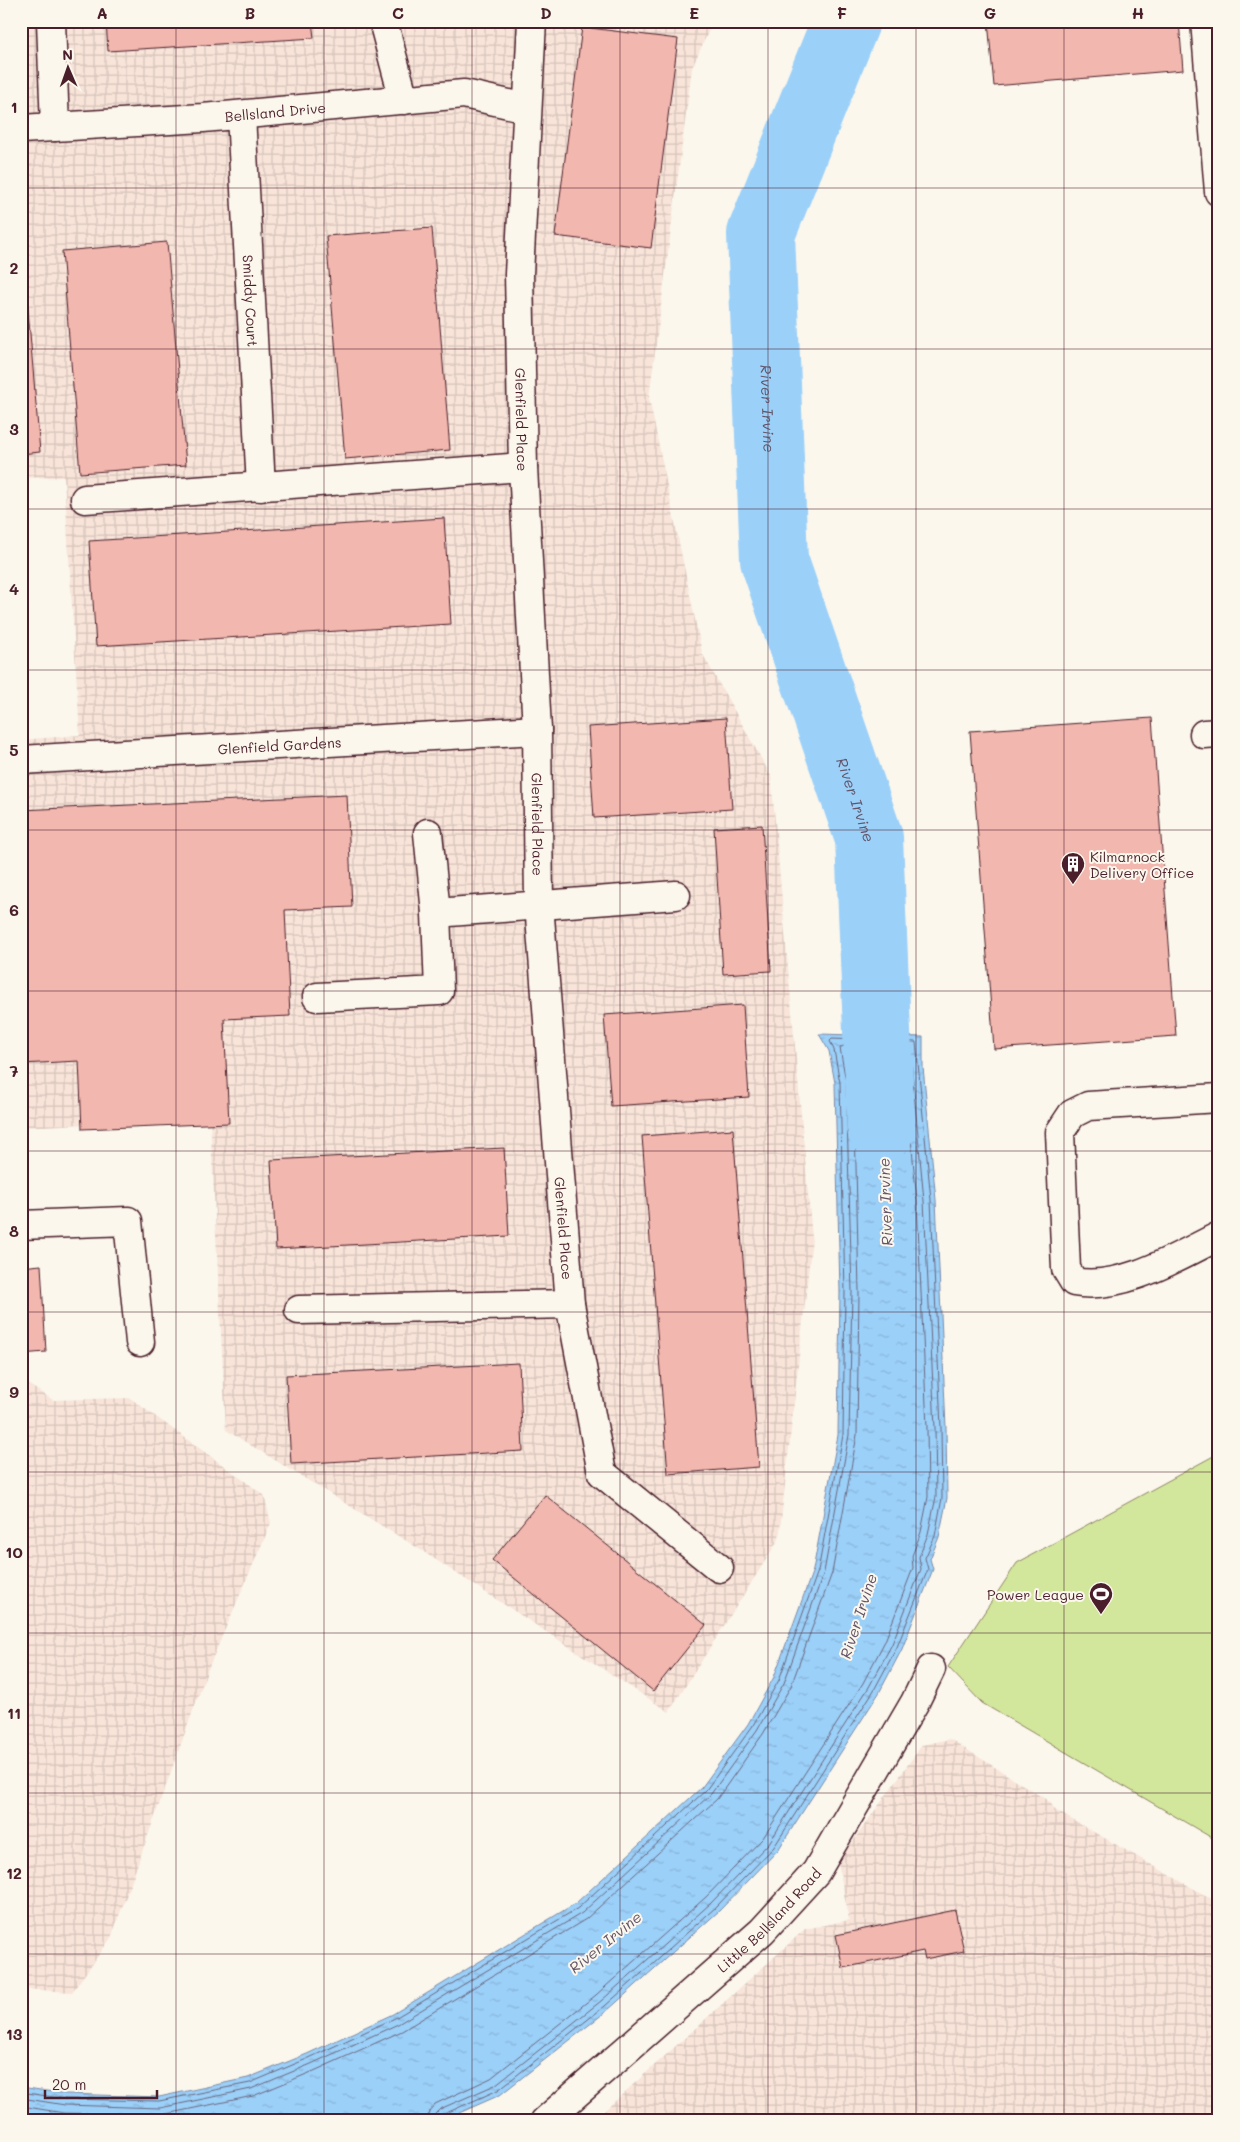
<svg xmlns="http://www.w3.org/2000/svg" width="1240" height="2142" viewBox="0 0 1240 2142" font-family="Mali,sans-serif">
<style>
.industrial{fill:url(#industrial-grid)}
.park{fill:#d2e79c;stroke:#8e8364}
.water{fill:url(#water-ripples);stroke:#7b89a7}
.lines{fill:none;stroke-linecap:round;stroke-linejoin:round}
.shore{stroke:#6a667d;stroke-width:1}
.river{stroke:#9bd0f9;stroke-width:68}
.building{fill:#f2b7ae;stroke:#4a1f2b}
.minor-casing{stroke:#4a1f2b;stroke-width:31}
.minor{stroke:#fbf7ec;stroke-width:28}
.grid{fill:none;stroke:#4a1f2b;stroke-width:1;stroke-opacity:0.55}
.labels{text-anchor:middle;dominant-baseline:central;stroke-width:4;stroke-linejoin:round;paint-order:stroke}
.street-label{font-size:14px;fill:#4a1f2b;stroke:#fbf7ec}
.poi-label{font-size:14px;fill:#4a1f2b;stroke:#fbf7ec;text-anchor:start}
.water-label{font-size:15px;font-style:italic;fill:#625469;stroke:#fbf7ec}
.neatline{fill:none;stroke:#4a1f2b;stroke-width:2}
.grid-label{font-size:16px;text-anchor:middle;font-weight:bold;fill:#4a1f2b}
</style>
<defs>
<pattern id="industrial-grid" width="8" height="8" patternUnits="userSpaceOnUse" patternTransform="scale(1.25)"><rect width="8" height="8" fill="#f8e4d9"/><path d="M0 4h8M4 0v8" fill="none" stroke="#d6c3ba"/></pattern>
<pattern id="water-ripples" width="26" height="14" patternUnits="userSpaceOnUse" patternTransform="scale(1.25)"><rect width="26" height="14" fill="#9bd0f9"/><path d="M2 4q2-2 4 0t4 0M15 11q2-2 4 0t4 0" fill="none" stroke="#87b2d6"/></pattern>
</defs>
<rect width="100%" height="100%" fill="#fbf7ec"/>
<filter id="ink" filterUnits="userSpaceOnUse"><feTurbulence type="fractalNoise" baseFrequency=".02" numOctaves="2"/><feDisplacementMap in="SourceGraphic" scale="10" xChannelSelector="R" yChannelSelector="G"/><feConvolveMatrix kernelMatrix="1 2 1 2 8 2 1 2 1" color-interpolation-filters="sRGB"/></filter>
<g filter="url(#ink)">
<path class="industrial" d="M21,21H713L692,68L649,398L702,653L771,776L812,1238L779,1539L669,1712L413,1545L226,1430L210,1118L21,1127V740L80,735L64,477L21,478Z
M21,1380L53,1400L130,1398L264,1495L271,1523L208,1669L111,1938L72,1992L21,1989Z
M950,1739L1050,1802L1055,1810L1219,1903V2121H593L805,1929L849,1920L838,1862L922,1745Z"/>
<path class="park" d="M1219,1453V1842L982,1703L948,1667L1017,1563Z"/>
<path class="water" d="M819,1034L923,1037V1067L936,1200L946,1428L947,1498L939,1537L930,1559L933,1569L902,1649L879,1693L778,1850L719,1911L608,2010L500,2095L441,2121H21V2087L66,2094L159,2097L248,2078L307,2054L393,2014L576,1903L702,1787L748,1724L774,1677L813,1570L838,1435L840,1292L835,1083L829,1051Z"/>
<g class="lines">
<path class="shore" d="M21,2092L66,2099L159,2101L250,2083L309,2058L395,2018L578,1908L706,1790L752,1727L779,1680L818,1571L843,1435L845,1292L840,1083L834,1050L830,1041L832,1039L916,1042L931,1200L941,1428L942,1498L935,1536L925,1558L928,1569L897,1647L874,1690L774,1847L716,1907L605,2006L498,2090L444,2114L441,2121
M21,2098L65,2105L160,2108L251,2089L311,2064L398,2024L582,1913L711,1794L757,1730L784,1683L824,1572L849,1435L852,1292L846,1082L840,1048L843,1046L910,1048L924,1201L935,1428L936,1497L928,1534L919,1557L921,1569L892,1644L869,1687L769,1843L711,1903L601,2001L495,2085L440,2109L435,2114L434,2121
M21,2106L64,2113L161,2115L253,2096L314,2071L402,2031L586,1919L717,1799L763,1734L791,1686L832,1573L857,1435L859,1292L854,1082L849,1056L852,1054L903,1055L917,1201L927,1428L928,1497L921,1532L912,1556L913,1568L885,1641L863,1683L763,1838L706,1897L596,1995L491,2078L435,2104L429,2111L427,2121"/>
<path class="river" id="s1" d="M846,21L761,234L774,560L869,838L881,1128"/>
</g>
<path class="building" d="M106,21H312L314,38L108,51Z
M988,21H1179L1183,70L994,86Z
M582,27L678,39L651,248L555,236Z
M432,228L450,450L345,459L326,236Z
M167,242L186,465L80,473L62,251Z
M21,262H24L40,452L21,454Z
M444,518L451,624L96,646L89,541Z
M726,718L732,809L594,818L588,727Z
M1152,718L1176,1036L994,1049L970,731Z
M347,795L352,907L285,910L290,1016L224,1019L229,1123L82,1129L79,1061L21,1064V810Z
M762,825L771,971L723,974L714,828Z
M743,1005L749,1097L611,1106L604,1015Z
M733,1129L759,1467L668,1474L642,1136Z
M504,1148L509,1236L276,1249L271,1160Z
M41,1265L46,1352L21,1354V1267Z
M519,1363L523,1451L291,1464L286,1375Z
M545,1495L706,1625L653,1691L492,1560Z
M955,1910L964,1951L925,1959L923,1951L843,1968L836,1935Z"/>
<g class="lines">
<g class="minor-casing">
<g id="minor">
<path d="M51,21L55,127"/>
<path d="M383,21L404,100"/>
<path id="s2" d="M532,21L519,274L523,467L537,730L539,904L570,1304L602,1473L719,1568"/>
<path d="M1205,21L1219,192"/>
<path id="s3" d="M241,115L261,487"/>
<path id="s4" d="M21,129L203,118L464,94L527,108"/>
<path d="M85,499L523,467"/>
<path d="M1204,734L1219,733"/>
<path id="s5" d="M21,760L537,730"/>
<path d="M428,833L436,913"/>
<path d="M317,997L439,991L436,913L676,895"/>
<path d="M1219,1098L1088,1106L1072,1114L1060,1132L1066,1269L1074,1282C1122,1291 1177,1257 1219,1236"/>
<path d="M21,1225L128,1221L140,1342"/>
<path d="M299,1310L570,1304"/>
<path id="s6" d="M545,2121L762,1931L816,1872L915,1702L931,1669"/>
</g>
</g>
<use href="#minor" class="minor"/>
</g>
</g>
<path class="grid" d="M176,21V2121M324,21V2121M472,21V2121M620,21V2121M768,21V2121M916,21V2121M1064,21V2121M21,188H1219M21,349H1219M21,509H1219M21,670H1219M21,830H1219M21,991H1219M21,1151H1219M21,1312H1219M21,1472H1219M21,1633H1219M21,1793H1219M21,1954H1219"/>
<defs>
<g id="building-pin" transform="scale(1.25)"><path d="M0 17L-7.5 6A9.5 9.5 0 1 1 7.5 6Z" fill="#4a1f2b" stroke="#fbf7ec"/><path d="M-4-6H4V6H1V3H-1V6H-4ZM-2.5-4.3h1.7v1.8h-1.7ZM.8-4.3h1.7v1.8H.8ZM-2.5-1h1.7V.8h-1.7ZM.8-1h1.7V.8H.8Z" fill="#fff"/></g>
<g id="stadium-pin" transform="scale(1.25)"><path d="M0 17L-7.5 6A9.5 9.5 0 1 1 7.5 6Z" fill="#4a1f2b" stroke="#fbf7ec"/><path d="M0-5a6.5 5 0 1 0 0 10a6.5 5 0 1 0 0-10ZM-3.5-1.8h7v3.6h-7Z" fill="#fff"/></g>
</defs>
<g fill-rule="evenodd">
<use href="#building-pin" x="1073" y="864"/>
<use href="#stadium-pin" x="1101" y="1594"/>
</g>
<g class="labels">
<g class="street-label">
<text stroke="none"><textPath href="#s4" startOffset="255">Bellsland Drive</textPath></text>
<text stroke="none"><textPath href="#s3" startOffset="186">Smiddy Court</textPath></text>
<text stroke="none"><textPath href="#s2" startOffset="399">Glenfield Place</textPath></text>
<text stroke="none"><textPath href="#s5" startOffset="259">Glenfield Gardens</textPath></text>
<text stroke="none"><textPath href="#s2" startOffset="804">Glenfield Place</textPath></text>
<text stroke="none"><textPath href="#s2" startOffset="1209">Glenfield Place</textPath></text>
<text stroke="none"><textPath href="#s6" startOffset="301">Little Bellsland Road</textPath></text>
</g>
<g class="poi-label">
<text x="1090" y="856">Kilmarnock<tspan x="1090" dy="16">Delivery Office</tspan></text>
<text x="1084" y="1594" text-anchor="end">Power League</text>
</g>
<g class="water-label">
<text stroke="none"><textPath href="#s1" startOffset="404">River Irvine</textPath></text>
<text stroke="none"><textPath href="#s1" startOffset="809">River Irvine</textPath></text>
<text transform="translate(885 1202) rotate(-92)">River Irvine</text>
<text transform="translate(858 1616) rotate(-72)">River Irvine</text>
<text transform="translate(605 1942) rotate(-39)">River Irvine</text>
</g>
</g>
<rect width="1240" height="2142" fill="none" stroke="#fbf7ec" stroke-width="55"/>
<g transform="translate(68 68) rotate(358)" stroke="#fbf7ec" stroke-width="4" paint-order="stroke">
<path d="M0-4L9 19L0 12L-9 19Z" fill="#4a1f2b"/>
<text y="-8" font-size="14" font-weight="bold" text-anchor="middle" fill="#4a1f2b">N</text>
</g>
<path d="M45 2090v8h112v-8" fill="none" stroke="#4a1f2b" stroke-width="2.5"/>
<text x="52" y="2090" font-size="15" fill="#4a1f2b" stroke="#fbf7ec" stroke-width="4" paint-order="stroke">20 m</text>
<rect x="28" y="28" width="1184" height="2086" class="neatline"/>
<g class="grid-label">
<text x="102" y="19">A</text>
<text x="250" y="19">B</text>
<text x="398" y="19">C</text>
<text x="546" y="19">D</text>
<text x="694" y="19">E</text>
<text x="842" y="19">F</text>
<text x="990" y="19">G</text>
<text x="1138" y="19">H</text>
<text x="14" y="113">1</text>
<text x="14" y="274">2</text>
<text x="14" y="435">3</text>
<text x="14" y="595">4</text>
<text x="14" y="756">5</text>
<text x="14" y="916">6</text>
<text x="14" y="1077">7</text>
<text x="14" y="1237">8</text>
<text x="14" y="1398">9</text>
<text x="14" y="1558">10</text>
<text x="14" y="1719">11</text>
<text x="14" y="1879">12</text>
<text x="14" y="2040">13</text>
</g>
</svg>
